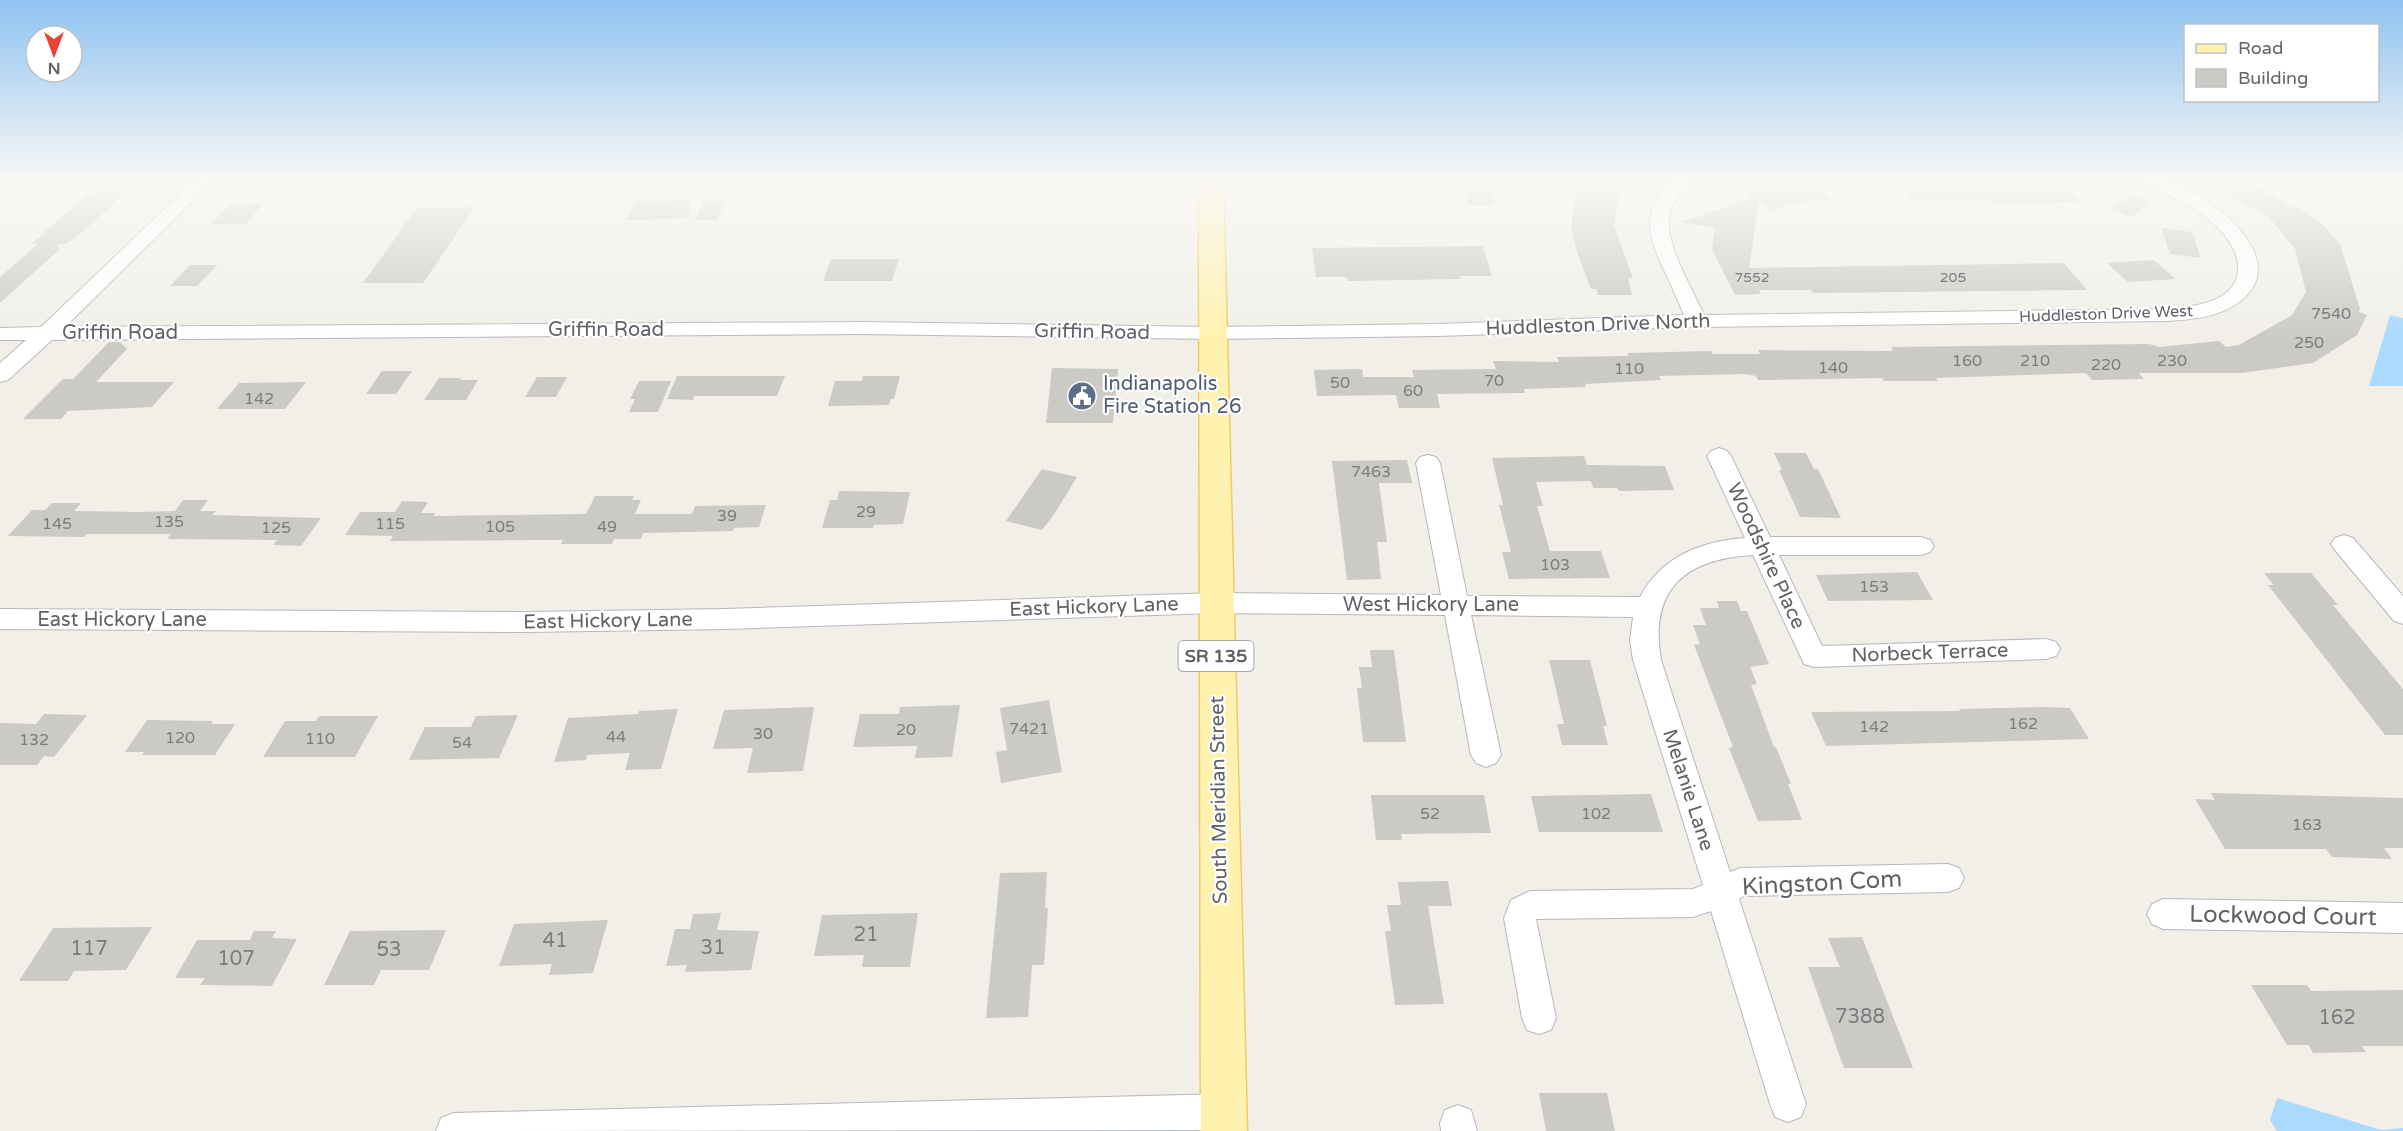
<svg xmlns="http://www.w3.org/2000/svg" width="2403" height="1131" viewBox="0 0 2403 1131" font-family="'Varela Round',sans-serif">
<style>
.water{fill:#aadaff}
.building{fill:#cccac5}
.lines{fill:none;stroke-linecap:round;stroke-linejoin:round}
.minor-casing{stroke:#b5b8bc;stroke-width:2}
.major-casing{stroke:#f2c960;stroke-width:3}
.minor{fill:#fff;fill-rule:evenodd}
.major{fill:#fff2af;fill-rule:evenodd}
.labels{text-anchor:middle;dominant-baseline:central;stroke-width:4.5;stroke-linejoin:round;paint-order:stroke}
.far-number-label{font-size:14px;fill:#7a7d7f}
.far-street-label{font-size:16px;fill:#5f6368;stroke:#fff}
.number-label{font-size:16px;fill:#7a7d7f}
.shield{fill:#fff;stroke:#8f9295;stroke-width:1.5}
.shield-label{font-size:18px;font-weight:bold;fill:#5f6368}
.street-label{font-size:20px;fill:#5f6368;stroke:#fff}
.service-label{font-size:20px;fill:#4e5e75;stroke:#fff;text-anchor:start}
.near-number-label{font-size:20px;fill:#7a7d7f}
.near-street-label{font-size:24px;fill:#5f6368;stroke:#fff}
</style>
<rect width="100%" height="100%" fill="#f1efe8"/>
<path class="water" d="M2390,315L2403,318V386H2369Z
M2277,1098L2381,1130L2403,1128V1131H2277L2270,1120Z"/>
<path class="building" d="M1462,181H1488L1494,205H1469Z
M1578,181H1630L1618,196L1614,226L1633,278H1628L1632,295H1598L1596,289H1591L1577,252L1571,228Z
M1760,181H1813L1830,199L1791,203L1771,210L1759,202L1749,268L2064,263L2087,290L1813,293L1811,290H1759L1761,294L1735,295L1712,249L1715,228L1681,222L1753,198L1738,188Z
M1897,181H2063L2062,182L2080,202L1992,203L1990,200L1912,201Z
M2209,181H2251L2292,208L2298,207L2321,223L2340,244L2360,309L2359,312L2367,315L2357,335L2313,363L2241,373H2139L2144,379L2092,380L2086,373L1936,378L1938,381H1884L1882,378L1758,380L1756,376L1745,374L1659,376L1661,380L1585,384L1586,387L1524,389L1525,393L1437,394L1440,408H1399L1396,395L1317,396L1314,370L1362,369L1363,377H1414L1412,370L1496,369L1493,361L1559,362L1557,357L1629,356L1627,353L1711,351L1713,354H1760L1758,350L1893,351L1891,347L2149,344L2159,347L2219,341L2226,347L2239,345L2292,315L2306,292L2295,249L2268,216L2253,207H2247Z
M91,192H126L80,234L66,244H56L60,249L0,303V277L38,244H31Z
M2131,194L2151,202L2131,217L2111,209Z
M689,200V218L626,220L635,201Z
M726,200L717,220H695L704,201Z
M263,204L246,224H211L230,205Z
M475,207L423,283H363L417,208Z
M2161,228L2192,232L2201,258L2170,254Z
M1483,246L1492,276H1460L1461,279L1348,281L1347,277H1316L1312,248Z
M831,259H899L892,281H823Z
M2154,260L2176,279L2128,282L2107,263Z
M190,265H217L197,286H170Z
M109,342H120L127,349L96,382H174L152,407L68,411L61,419H23L63,379H73Z
M1052,368L1118,369L1113,423H1046Z
M382,371H412L396,394H366Z
M677,376H785L777,396H694L693,400L667,399Z
M863,376H900L894,399H891L889,405L828,406L835,381H862Z
M537,377H567L556,397H525Z
M439,378H462L460,380H478L466,400H424Z
M639,381H671L658,412H629L635,399H630Z
M306,382L285,409H217L239,383Z
M1774,453H1806L1814,469H1818L1841,518L1800,517L1779,470H1782Z
M1584,456L1587,465L1665,466L1674,490L1619,491L1617,488H1593L1591,481L1536,482L1543,506H1537L1550,551H1601L1610,578L1509,579L1502,552H1511L1499,505H1503L1492,458Z
M1407,460L1412,483H1379L1387,542H1377L1381,579L1347,580L1332,461Z
M1042,469L1077,477L1055,513L1042,530L1006,521Z
M839,491L910,492L903,524L874,525L873,528H822L830,500H837Z
M595,496H634L632,500H641L635,514H692L695,506L766,505L759,527L734,528L733,531L643,533L641,539H614L612,544H561L563,540L390,541L393,536L345,535L360,512H395L402,501L428,502L421,513H435L433,516L586,514Z
M183,500H208L200,511H216L212,515L321,518L301,546L273,545L277,540L167,539L171,534H87L84,537L8,536L32,510H45L52,503H81L74,511L140,512L175,511Z
M1917,572L1933,600L1828,601L1816,575Z
M2264,573H2311L2338,605H2333L2403,689V735H2385L2268,585H2274Z
M1717,601H1737L1741,611H1747L1769,664L1750,667L1757,684L1751,685L1774,747H1776L1791,784H1788L1802,820L1758,821L1729,748L1733,747L1694,645L1700,644L1693,625H1706L1700,608H1719Z
M1370,650H1394L1406,742H1363L1357,688H1362L1359,667H1372Z
M1549,660H1590L1607,726H1603L1608,745H1562L1557,724H1564Z
M1049,700L1062,772L1001,783L996,752L1007,750L1000,708Z
M960,705L952,757L915,758L917,746L853,747L860,714H899L900,707Z
M814,707L803,771L747,773L753,748L713,749L724,710Z
M2043,707L2070,708L2089,739L1826,746L1811,712L1960,711L1959,709Z
M678,709L661,769L625,770L630,753L587,755L586,760L554,762L568,718L638,714L639,711Z
M44,714L87,715L54,757L44,756L37,765H0V723L36,724Z
M518,715L499,758L409,760L425,727H471L476,716Z
M319,716H378L355,757H263L285,721H316Z
M147,720L213,721L211,724H235L215,755H142L144,752H125Z
M2211,793L2403,798V848H2384L2392,859L2332,857L2326,849H2225L2195,799L2215,800Z
M1651,794L1663,832H1539L1531,796Z
M1371,795H1484L1491,833L1401,834L1402,840H1376Z
M1047,872L1045,908H1048L1044,965H1032L1028,1017L986,1018L1000,873Z
M1448,881L1452,906H1428L1444,1004L1395,1005L1385,931H1391L1387,905H1401L1398,882Z
M721,913L717,930L759,931L751,970L685,972L687,965L666,966L675,929H690L693,914Z
M918,913L910,967H862L864,955L814,956L822,915Z
M608,920L593,973L549,975L552,964L499,966L514,924Z
M152,927L126,970L74,971L68,981H19L53,928Z
M446,930L429,970H381L374,985H324L350,931Z
M254,931H276L272,938L297,939L272,986L200,985L205,978H175L197,940H250Z
M1862,937L1913,1068H1844L1808,967H1840L1828,938Z
M2251,985H2307L2311,991L2403,990V1046H2362L2366,1052L2313,1053L2309,1045H2287Z
M1539,1093H1607L1615,1131H1546Z"/>
<g class="lines">
<g class="minor-casing">
<path id="minor" d="M194,181H213L65,327L862,322L1213,327L1438,324L1684,315C1678,301 1672,287 1665,272C1648,236 1639,211 1673,181H1693C1687,190 1677,195 1672,206C1658,235 1692,287 1704,315L2166,309C2192,307 2239,303 2238,267C2238,251 2228,238 2217,227C2197,208 2171,196 2146,185L2143,181C2150,181 2159,180 2166,181C2181,183 2199,196 2211,204C2246,227 2284,276 2233,306C2214,318 2188,320 2166,321L1697,327L1438,336L1213,339L862,334L52,340L8,380L0,382V363L26,340H0V328L41,327Z
M1719,448L1727,451L1731,456L1770,537H1921L1930,540L1934,546L1930,552L1921,555H1779L1822,646L2046,639L2056,642L2060,649L2056,656L2046,659L1814,667L1804,664L1753,555C1685,559 1649,589 1661,660L1730,872L1741,868L1948,864L1959,868L1964,878L1959,888L1948,892L1744,896L1739,899L1806,1104L1801,1117L1788,1122L1775,1117L1770,1104L1711,911L1693,917L1536,919L1556,1018L1551,1030L1539,1034L1527,1030L1522,1018L1504,918L1511,900L1530,891L1693,889L1703,885L1633,660L1630,640L1633,617L1471,615L1501,755L1496,763L1486,767L1476,763L1471,755L1445,615L1216,613L725,629L526,632L0,629V609L526,612L725,609L1216,593L1441,595L1416,463L1420,457L1428,455L1436,457L1440,463L1467,596L1640,597C1661,557 1701,541 1745,538L1707,456L1711,451Z
M2344,535L2353,538L2403,596V624L2394,621L2335,550L2331,544L2335,538Z
M2163,899L2403,903V933L2163,929L2152,924L2147,914L2152,904Z
M1224,1094L1237,1099L1242,1112L1237,1125L1224,1130L436,1131L441,1118L454,1113Z
M1458,1105L1471,1110L1477,1131H1441L1440,1123L1445,1110Z"/>
</g>
<g class="major-casing">
<path id="major" d="M1199,181H1223L1247,1131H1201Z"/>
</g>
<use href="#minor" class="minor"/>
<use href="#major" class="major"/>
</g>
<linearGradient id="sky" x2="0" y2="1"><stop stop-color="#8fc3f1"/><stop offset="0.53" stop-color="#f9f8f5"/><stop offset="1" stop-color="#f9f8f5" stop-opacity="0"/></linearGradient>
<rect width="2403" height="339" fill="url(#sky)"/>
<defs>
<g id="civic-disc" transform="scale(1.5)"><circle r="9.5" fill="#5c6f8a" stroke="#fff"/><path d="M-.6-6.5H3V-4.5H.6V-3L4-1V1h2V6H-6V1h2V-1L-.6-3ZM-1.2 2.5V6h2.4V2.5Z" fill="#fff"/></g>
</defs>
<g fill-rule="evenodd">
<use href="#civic-disc" x="1082" y="396"/>
</g>
<g class="labels">
<g class="far-number-label">
<text x="1752" y="277">7552</text>
<text x="1953" y="277">205</text>
</g>
<g class="far-street-label">
<text transform="translate(2106 314) rotate(-2)">Huddleston Drive West</text>
</g>
<g class="number-label">
<text x="2331" y="314">7540</text>
<text x="2309" y="343">250</text>
<text x="1967" y="361">160</text>
<text x="2035" y="361">210</text>
<text x="2172" y="361">230</text>
<text x="2106" y="365">220</text>
<text x="1833" y="368">140</text>
<text x="1629" y="369">110</text>
<text x="1494" y="381">70</text>
<text x="1340" y="383">50</text>
<text x="1413" y="391">60</text>
<text x="259" y="399">142</text>
<text x="1371" y="472">7463</text>
<text x="866" y="512">29</text>
<text x="727" y="516">39</text>
<text x="169" y="522">135</text>
<text x="57" y="524">145</text>
<text x="390" y="524">115</text>
<text x="500" y="527">105</text>
<text x="607" y="527">49</text>
<text x="276" y="528">125</text>
<text x="1555" y="565">103</text>
<text x="1874" y="587">153</text>
<text x="2023" y="724">162</text>
<text x="1874" y="727">142</text>
<text x="1029" y="729">7421</text>
<text x="906" y="730">20</text>
<text x="763" y="734">30</text>
<text x="616" y="737">44</text>
<text x="180" y="738">120</text>
<text x="320" y="739">110</text>
<text x="34" y="740">132</text>
<text x="462" y="743">54</text>
<text x="1430" y="814">52</text>
<text x="1596" y="814">102</text>
<text x="2307" y="825">163</text>
</g>
<rect class="shield" x="1178.5" y="641" width="75" height="30" rx="4.5"/>
<g class="shield-label">
<text x="1216" y="656">SR 135</text>
</g>
<g class="street-label">
<text transform="translate(1598 325) rotate(-2)">Huddleston Drive North</text>
<text x="606" y="330">Griffin Road</text>
<text transform="translate(1092 332) rotate(1)">Griffin Road</text>
<text x="120" y="333">Griffin Road</text>
<text transform="translate(1766 556) rotate(65)">Woodshire Place</text>
<text x="1431" y="605">West Hickory Lane</text>
<text transform="translate(1094 607) rotate(-2)">East Hickory Lane</text>
<text x="122" y="620">East Hickory Lane</text>
<text transform="translate(608 621) rotate(-1)">East Hickory Lane</text>
<text transform="translate(1930 653) rotate(-2)">Norbeck Terrace</text>
<text transform="translate(1688 790) rotate(72)">Melanie Lane</text>
<text transform="translate(1219 800) rotate(-91)">South Meridian Street</text>
</g>
<g class="service-label">
<text x="1103" y="384">Indianapolis<tspan x="1103" dy="23">Fire Station 26</tspan></text>
</g>
<g class="near-number-label">
<text x="866" y="935">21</text>
<text x="555" y="941">41</text>
<text x="713" y="948">31</text>
<text x="89" y="949">117</text>
<text x="389" y="950">53</text>
<text x="236" y="959">107</text>
<text x="1860" y="1017">7388</text>
<text x="2337" y="1018">162</text>
</g>
<g class="near-street-label">
<text transform="translate(1822 883) rotate(-3)">Kingston Com</text>
<text transform="translate(2283 916) rotate(1)">Lockwood Court</text>
</g>
</g>
<rect x="2184" y="24" width="195" height="78" fill="#ffffff" stroke="#bfc1c3" stroke-width="1.5"/>
<rect x="2196" y="44" width="30" height="9" fill="#fff2af" stroke="#bfc1c3" stroke-width="1.5"/>
<text x="2238" y="54" font-size="18" fill="#5f6368">Road</text>
<rect x="2196" y="69" width="30" height="18" fill="#cccac5" stroke="#bfc1c3" stroke-width="1.5"/>
<text x="2238" y="84" font-size="18" fill="#5f6368">Building</text>
<g transform="translate(54 54) rotate(180)"><circle r="28" fill="#ffffff" stroke="#bfc1c3" stroke-width="1.5"/>
<path d="M0-4.5L10 22L0 15L-10 22Z" fill="#ea4335"/>
<text y="-9" font-size="16" font-weight="bold" text-anchor="middle" fill="#5f6368">N</text>
</g>
</svg>
